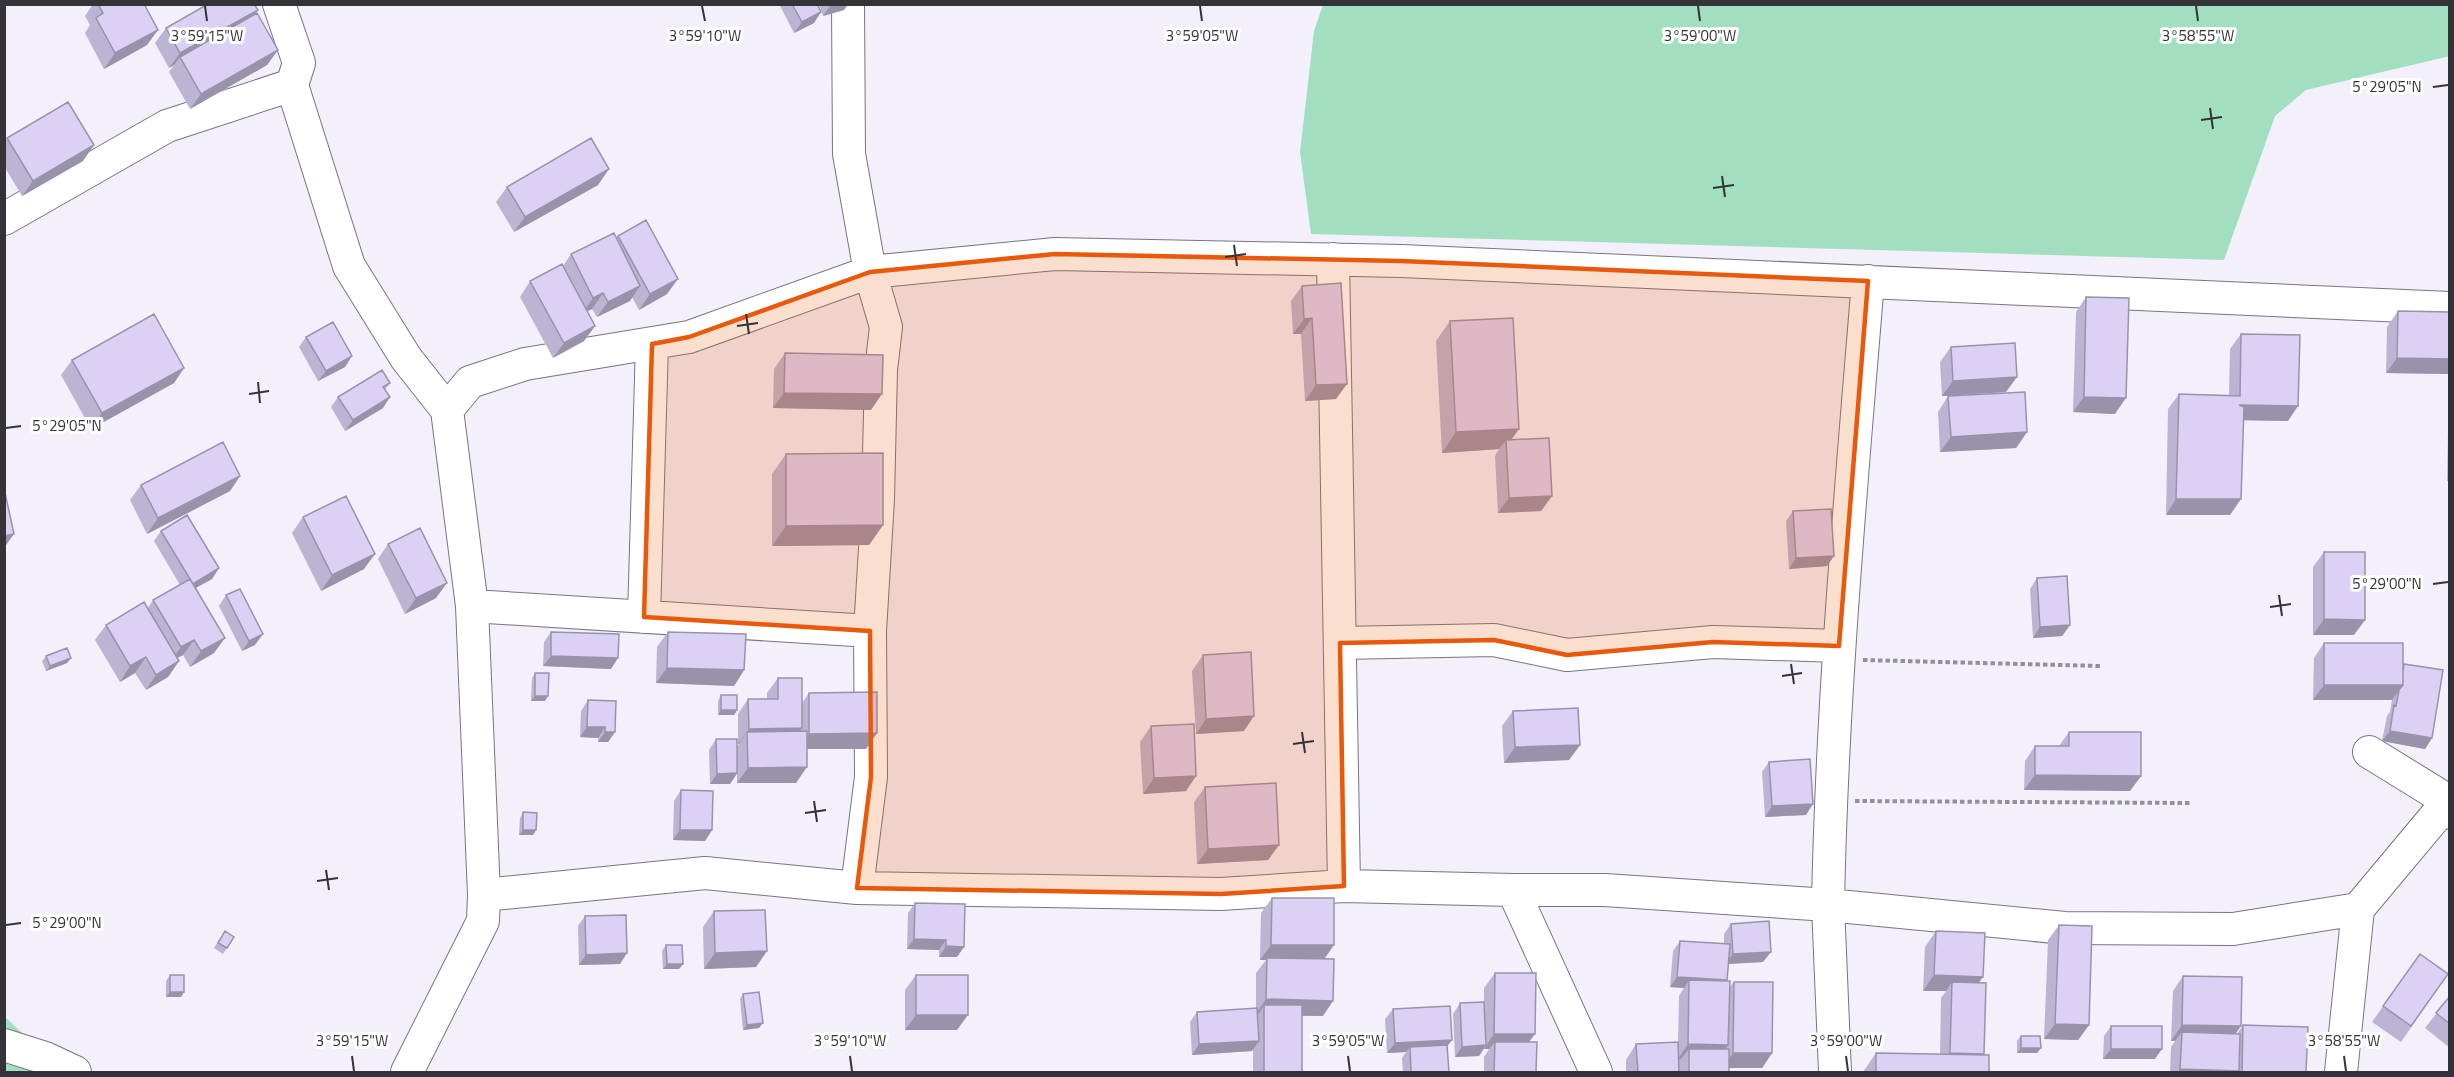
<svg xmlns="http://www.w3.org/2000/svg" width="2454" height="1077" viewBox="0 0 2454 1077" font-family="'Titillium Web',sans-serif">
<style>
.green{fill:#a2dfc1}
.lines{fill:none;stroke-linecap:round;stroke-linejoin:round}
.minor-casing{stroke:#78757f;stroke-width:34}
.path{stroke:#939198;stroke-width:4;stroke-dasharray:4.5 3;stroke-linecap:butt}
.minor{stroke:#fff;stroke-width:32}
.wall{fill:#bbb4d2}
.shaded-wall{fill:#9992ab}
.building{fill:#dad1f4;stroke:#9992ab;stroke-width:1.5}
.marked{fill:#e8590c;fill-opacity:0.2;stroke:#e8590c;stroke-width:4.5;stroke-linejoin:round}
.ticks{fill:none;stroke:#343337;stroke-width:2}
.ticks-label{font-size:15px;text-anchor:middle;fill:#343337;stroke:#fff;stroke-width:6;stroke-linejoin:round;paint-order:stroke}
</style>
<rect width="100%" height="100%" fill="#f3f0fb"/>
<path class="green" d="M1323,5L2449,4L2450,56L2306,90L2275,116L2224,260L1311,234L1300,152L1314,31Z
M5,1017L64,1072H5Z"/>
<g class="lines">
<g class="minor-casing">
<path id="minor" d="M279,4L299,63L292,85L349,266L406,358L447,410
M848,4L849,154L870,272L886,327L881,370L878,499L870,631L871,777L857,888
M4,219L167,126L292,85
M1333,259L1344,886
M472,606L870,631
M644,617L652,344
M1340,643L1494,640L1567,655L1713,642L1839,646
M2369,752L2447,800L2443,808L2450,813
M1513,890H1605L1828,905C1832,697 1851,489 1868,281
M484,895L705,873L857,888L1221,894L1344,886L1513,890L1596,1072
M4,1045L45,1058L75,1072
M407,1072L483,921L484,895L472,606L447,410L470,382L525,364L689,337L870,272L1055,254L1401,261L2450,308
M1835,1072L1828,905L2065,928L2233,929L2358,909
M2341,1072L2358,909L2450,799"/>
</g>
<path class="path" d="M1863,660L2100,666
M1855,801L2190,803"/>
<use href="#minor" class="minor"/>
</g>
<path class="wall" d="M93,4H144L147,45L104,69L85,33L90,25L85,16Z
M779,4H817L814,23L794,33Z
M819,4H848L844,10L823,16Z
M254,14L278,50L267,65L190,109L169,72L174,65L169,68L155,43L166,28Z
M7,138L83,161L22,196L4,166V142Z
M598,185L514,232L496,202L507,187Z
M618,236L667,294L639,310L632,297L630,301L597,317L592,309L587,311L595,326L584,341L553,358L520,297L530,281L563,266L571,254L616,238Z
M1302,286L1336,399L1305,401L1301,334H1293L1291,301Z
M2086,297L2115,414L2073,412L2076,312Z
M2398,311L2450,312V374L2386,373L2387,327Z
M1450,321L1511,440L1552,496L1541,511L1498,513L1495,456L1499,449L1442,453L1436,341Z
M2241,334L2288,421L2243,420L2230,515H2166L2168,409L2179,394L2229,395L2230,349Z
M306,337L345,367L318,381L299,347Z
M1951,347L2006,392L1942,396L1940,362Z
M785,353L871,410L773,408L774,369Z
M72,360L184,368L174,383L91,429L61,375Z
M390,383L385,390L383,408L345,431L331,407L338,397Z
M1948,396L2027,432L2016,448L1940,452L1938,412Z
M2450,429V481H2447L2448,431Z
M786,454L883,525L869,545L772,546V474Z
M240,476L230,491L147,534L130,500L141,485Z
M1793,511L1834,556L1827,566L1789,569L1786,521Z
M303,517L364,569L321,591L292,533Z
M161,531L219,568L212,579L195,588L214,653L190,667L183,655L177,658L179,661L168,677L146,690L135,673L120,682L95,640L106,625L148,608L153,600L180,585L154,541Z
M388,544L436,598L405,614L378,559Z
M2324,552L2354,635H2313V567Z
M2037,578L2070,625L2062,636L2033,638L2030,589Z
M226,595L255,645L242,651L219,606Z
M551,632L611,669L543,666L544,642Z
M668,632L744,670L734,686L656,683L657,647Z
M2324,643L2403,665L2404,664L2432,738L2425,749L2382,741L2387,716L2390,712L2392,700H2313L2314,658Z
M1203,655L1244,731L1196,734L1192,671Z
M46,656L71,658L67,663L46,671L42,661Z
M535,673L545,701H531L532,678Z
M778,678L802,703L809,693L877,733L866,749H807L796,783H737V774L730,784H710L709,750L716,739L737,746L739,744H738V714L748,699H767V693Z
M721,695L737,710L734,715H718V701Z
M588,700L615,732L608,742H598V738L580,737L581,711Z
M1513,711L1580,745L1569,760L1504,763L1502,726Z
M1151,726L1186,791L1143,794L1140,742Z
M2069,732L2141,776L2130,791L2024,790L2025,761L2035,746H2059Z
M1769,762L1806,815L1765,817L1762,772Z
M1205,787L1279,845L1268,860L1197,864L1194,802Z
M681,790L712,830L705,841L673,840L674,801Z
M523,812L536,830L533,835H519L520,818Z
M1272,898L1324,959L1323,1016H1302V1072H1253V1049L1252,1051L1192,1055L1190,1022L1197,1012L1256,1008V973L1266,960H1260L1261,913Z
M915,903L965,904L957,957H939V950L907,949L908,913Z
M714,911L767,951L756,967L704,969L703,927Z
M585,916L620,964L579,965L578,926Z
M1731,924L1763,962L1729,964L1727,980L1729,988L1734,982L1772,1053L1762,1068H1729V1072H1626V1060L1636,1044L1678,1046L1679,996L1684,988L1670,987L1673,951L1680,941L1724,944V934Z
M2059,925L2089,1025L2078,1040L2044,1039L2048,940Z
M225,931L234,937L223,954L214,948Z
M1936,931L1983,977L1978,983L1984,1054L1983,1055L1989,1072H1863L1876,1053L1940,1055L1941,998L1946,991H1923L1925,947Z
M666,945L683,964L679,969H663L662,951Z
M2420,954L2448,974L2401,1042L2372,1022Z
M1495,973L1529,1042L1536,1072H1484V1057L1489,1049H1484L1479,1056L1455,1057L1453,1014L1460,1003L1484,1008V988Z
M170,975L184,992L181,997H166V981Z
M916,975L957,1030H905V990Z
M2183,976L2236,1034H2237L2243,1025L2306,1072H2170L2171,1047L2175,1041H2171L2173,991Z
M743,994L759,1028L743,1030L740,999Z
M2450,996V1048L2425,1028Z
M1393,1009L1452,1040L1447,1046L1449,1072H1403L1402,1058L1406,1052L1387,1053L1385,1019Z
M2111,1026L2155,1059H2103L2104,1036Z
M2021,1036L2037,1053H2017V1041Z"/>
<path class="shaded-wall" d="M835,4H848L844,10L823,16L830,6Z
M258,10L247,25L180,57L174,65L169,68L180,53Z
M821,12L814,23L794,33L802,22Z
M158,30L147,45L104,69L115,53Z
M278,50L267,65L190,109L201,94Z
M94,145L83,161L22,196L33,181Z
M609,169L598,185L514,232L525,217Z
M678,279L667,294L639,310L650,294Z
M640,286L630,301L597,317L608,302Z
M603,293L592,309L582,314L593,298Z
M1312,318L1301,334H1293L1304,319Z
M595,326L584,341L553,358L564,343Z
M352,356L345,367L318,381L326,371Z
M2397,358L2450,359V374L2386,373Z
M184,368L174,383L91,429L102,413Z
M2017,377L2006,392L1942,396L1953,381Z
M1347,384L1336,399L1305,401L1316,385Z
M784,393L882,394L871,410L773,408Z
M390,397L383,408L345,431L353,420Z
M2084,397L2126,398L2115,414L2073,412Z
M2239,405L2298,406L2288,421L2228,420Z
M1519,429L1506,447V440L1499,449L1442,453L1456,432Z
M2027,432L2016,448L1940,452L1951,437Z
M240,476L230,491L147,534L158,518Z
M1552,496L1541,511L1498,513L1509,498Z
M2176,499H2241L2230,515H2166Z
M883,525L869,545L772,546L786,526Z
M14,534L4,548V536Z
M375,554L364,569L321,591L332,575Z
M1834,556L1827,566L1789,569L1796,558Z
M219,568L212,579L185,594L193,584Z
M447,583L436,598L405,614L416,598Z
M2324,619L2365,620L2354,635H2313Z
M2070,625L2062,636L2033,638L2040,627Z
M263,634L255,645L242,651L249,641Z
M225,638L214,653L190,667L201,651Z
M194,640L183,655L170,662L181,647Z
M551,656L618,658L611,669L543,666Z
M146,657L135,673L120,682L130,666Z
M71,658L67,663L46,671L50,666Z
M179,661L168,677L146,690L156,675Z
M667,668L744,670L734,686L656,683Z
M2324,685H2403L2392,700H2313Z
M535,696H548L545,701H531Z
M721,710H737L734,715H718Z
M1254,716L1244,731L1196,734L1206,719Z
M587,727H605L598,738L580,737Z
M802,728L791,744L747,732L739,744H738L749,729Z
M2390,731L2432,738L2425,749L2382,741Z
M605,732H615L608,742H598Z
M877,733L866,749H799L809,734Z
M1580,745L1569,760L1504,763L1515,747Z
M807,767L796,783H737L748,768Z
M737,773L730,784H710L717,774Z
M2035,775L2141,776L2130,791L2024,790Z
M1196,776L1186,791L1143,794L1154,778Z
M1813,804L1806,815L1765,817L1772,806Z
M523,830H536L533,835H519Z
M680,830H712L705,841L673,840Z
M1279,845L1268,860L1197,864L1208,849Z
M914,939L946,940L939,950L907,949Z
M1271,945H1334L1323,961L1267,958L1266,960H1260Z
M946,946L964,947L957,957H939Z
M767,951L756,967L704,969L715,953Z
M1771,952L1763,962L1725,964L1733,954Z
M627,953L620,964L579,965L586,955Z
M667,964H683L679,969H663Z
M1934,975L1983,977L1972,992L1952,982L1946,991H1923Z
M1677,977L1727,980L1720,991L1689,980L1684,988L1670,987Z
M170,992H184L181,997H166Z
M1266,999L1333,1001L1323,1016L1264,1015V1005L1258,1015H1255Z
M916,1015H968L957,1030H905Z
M763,1023L759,1028L743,1030L747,1025Z
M2055,1024L2089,1025L2078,1040L2044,1039Z
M2182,1025L2241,1026L2230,1042L2182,1032L2175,1041H2171Z
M1494,1034H1535L1524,1049L1495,1042L1489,1049H1484Z
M1452,1040L1444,1050L1410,1047L1406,1052L1387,1053L1395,1043Z
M1259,1041L1252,1051L1192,1055L1199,1044Z
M1688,1044L1728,1045L1718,1060L1689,1049L1681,1059H1678Z
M1486,1045L1479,1056L1455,1057L1462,1047Z
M2021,1048H2041L2037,1053H2017Z
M2111,1049H2162L2155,1059H2103Z
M1733,1053H1772L1762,1068H1722Z
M1950,1053L1984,1054L1974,1069L1939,1068Z
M2180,1069L2239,1071L2238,1072H2178Z"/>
<path class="building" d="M98,4H144L158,30L115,53L96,18L103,13Z
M208,4H254L258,10L180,53L166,28Z
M792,4H817L821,12L802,22Z
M257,13L278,50L201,94L180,57Z
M68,102L94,145L33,181L7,138Z
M591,138L609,169L525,217L507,187Z
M646,220L678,279L650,294L618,236Z
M614,233L640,286L608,302L603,293L593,298L571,254Z
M562,264L595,326L564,343L530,281Z
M1341,283L1347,384L1316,385L1312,318L1304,319L1302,286Z
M2086,297L2129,298L2126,398L2084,397Z
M2398,311L2450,312V359L2397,358Z
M154,314L184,368L102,413L72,360Z
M1513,318L1519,429L1456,432L1450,321Z
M333,322L352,356L326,371L306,337Z
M2241,334L2300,335L2298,406L2239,405L2244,407L2241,499H2176L2179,394L2240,396Z
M2015,343L2017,377L1953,381L1951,347Z
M785,353L883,355L882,394L784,393Z
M382,370L390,383L383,387L390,397L353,420L338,397Z
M2025,392L2027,432L1951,437L1948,396Z
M1549,438L1552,496L1509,498L1506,440Z
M223,442L240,476L158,518L141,485Z
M883,453V525L786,526V454Z
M4,488L14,534L4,536Z
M346,496L375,554L332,575L303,517Z
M1831,509L1834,556L1796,558L1793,511Z
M187,515L219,568L193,584L161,531Z
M420,528L447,583L416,598L388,544Z
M2324,552H2365V620L2324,619Z
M2067,576L2070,625L2040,627L2037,578Z
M190,579L225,638L201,651L194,640L181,647L153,600Z
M240,589L263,634L249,641L226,595Z
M144,602L179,661L156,675L146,657L130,666L106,625Z
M551,632L619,634L618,658L551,656Z
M668,632L746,634L744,670L667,668Z
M2324,643H2403V685H2324Z
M67,648L71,658L50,666L46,656Z
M1251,652L1254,716L1206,719L1203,655Z
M2404,664L2443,670L2432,738L2390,731L2394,705L2396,706L2399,690L2403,685V671Z
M535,673H549L548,696H535Z
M778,678H802V728L749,729L748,699H778Z
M877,692V733L809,734V693Z
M721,695H737V710H721Z
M588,700L616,701L615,732H605V727H587Z
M1578,708L1580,745L1515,747L1513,711Z
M1194,724L1196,776L1154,778L1151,726Z
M807,731V767L748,768L747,732Z
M2069,732H2141V776L2035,775V746H2069Z
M716,739H737V773L717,774Z
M1810,759L1813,804L1772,806L1769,762Z
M1276,783L1279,845L1208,849L1205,787Z
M681,790L713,791L712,830H680Z
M523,812L537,813L536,830H523Z
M1272,898H1334V945H1271Z
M915,903L965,904L964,947L946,946V940L914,939Z
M765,910L767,951L715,953L714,911Z
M626,915L627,953L586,955L585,916Z
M1769,921L1771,952L1733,954L1731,924Z
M2059,925L2092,926L2089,1025L2055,1024Z
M225,931L234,937L227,948L218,943Z
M1936,931L1985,933L1983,977L1934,975Z
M1680,941L1730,944L1727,980L1677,977Z
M666,945H682L683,964H667Z
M2420,954L2448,974L2411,1026L2383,1006Z
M1267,958L1334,959L1333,1001L1266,999Z
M1495,973H1536L1535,1034H1494Z
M170,975H184V992H170Z
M916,975H968V1015H916Z
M2183,976L2242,977L2241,1026L2182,1025Z
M1689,980L1730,981L1728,1045L1688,1044Z
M1734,982H1773L1772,1053H1733Z
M1952,982L1986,983L1984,1054L1950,1053Z
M759,992L763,1023L747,1025L743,994Z
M2450,996V1024L2436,1013Z
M1484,1002L1486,1045L1462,1047L1460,1003Z
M1264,1005H1302V1072H1264Z
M1450,1006L1452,1040L1395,1043L1393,1009Z
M1257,1008L1259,1041L1199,1044L1197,1012Z
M2243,1025L2308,1027L2306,1072H2242Z
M2111,1026H2162V1049H2111Z
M2182,1032L2240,1034L2239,1071L2180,1069Z
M2021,1036H2040L2041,1048H2021Z
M1495,1042H1537L1536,1072H1494Z
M1678,1042L1679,1072H1638L1636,1044Z
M1447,1045L1449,1072H1411L1410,1047Z
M1689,1049H1729V1072H1689Z
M1876,1053L1989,1055V1072H1876Z"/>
<path class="marked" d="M1055,254L1401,261L1868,281L1839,646L1713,642L1567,655L1494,640L1340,643L1344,886L1221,894L857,888L871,777L870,631L644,617L652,344L689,337L870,272Z"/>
<path class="ticks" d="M205,6L207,21M702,6L705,21M1200,6L1202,21M1698,6L1700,21M2196,6L2198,21M2433,87L2448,85M2210,108L2213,129M2201,120L2222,117M1722,176L1725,197M1713,188L1734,185M1234,245L1237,266M1225,257L1246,254M746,314L749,334M737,326L758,323M258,382L260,403M249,394L269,391M6,428L21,426M2433,584L2448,582M2279,595L2282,616M2270,607L2291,604M1791,664L1794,684M1782,676L1802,673M1302,732L1305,753M1293,744L1314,741M814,801L817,822M805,813L826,810M326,870L329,890M317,881L338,878M6,925L21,923M352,1056L354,1071M850,1056L852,1071M1348,1056L1350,1071M1846,1056L1848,1071M2344,1056L2346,1071"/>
<g class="ticks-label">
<text x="207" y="41">3°59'15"W</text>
<text x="705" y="41">3°59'10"W</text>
<text x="1202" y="41">3°59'05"W</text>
<text x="1700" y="41">3°59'00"W</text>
<text x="2198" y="41">3°58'55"W</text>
<text x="2387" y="92">5°29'05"N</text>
<text x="67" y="431">5°29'05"N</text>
<text x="2387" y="589">5°29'00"N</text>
<text x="67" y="928">5°29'00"N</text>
<text x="352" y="1046">3°59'15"W</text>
<text x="850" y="1046">3°59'10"W</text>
<text x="1348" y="1046">3°59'05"W</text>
<text x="1846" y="1046">3°59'00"W</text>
<text x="2344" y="1046">3°58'55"W</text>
</g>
<rect width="2454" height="1077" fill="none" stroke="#343337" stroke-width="12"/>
</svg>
